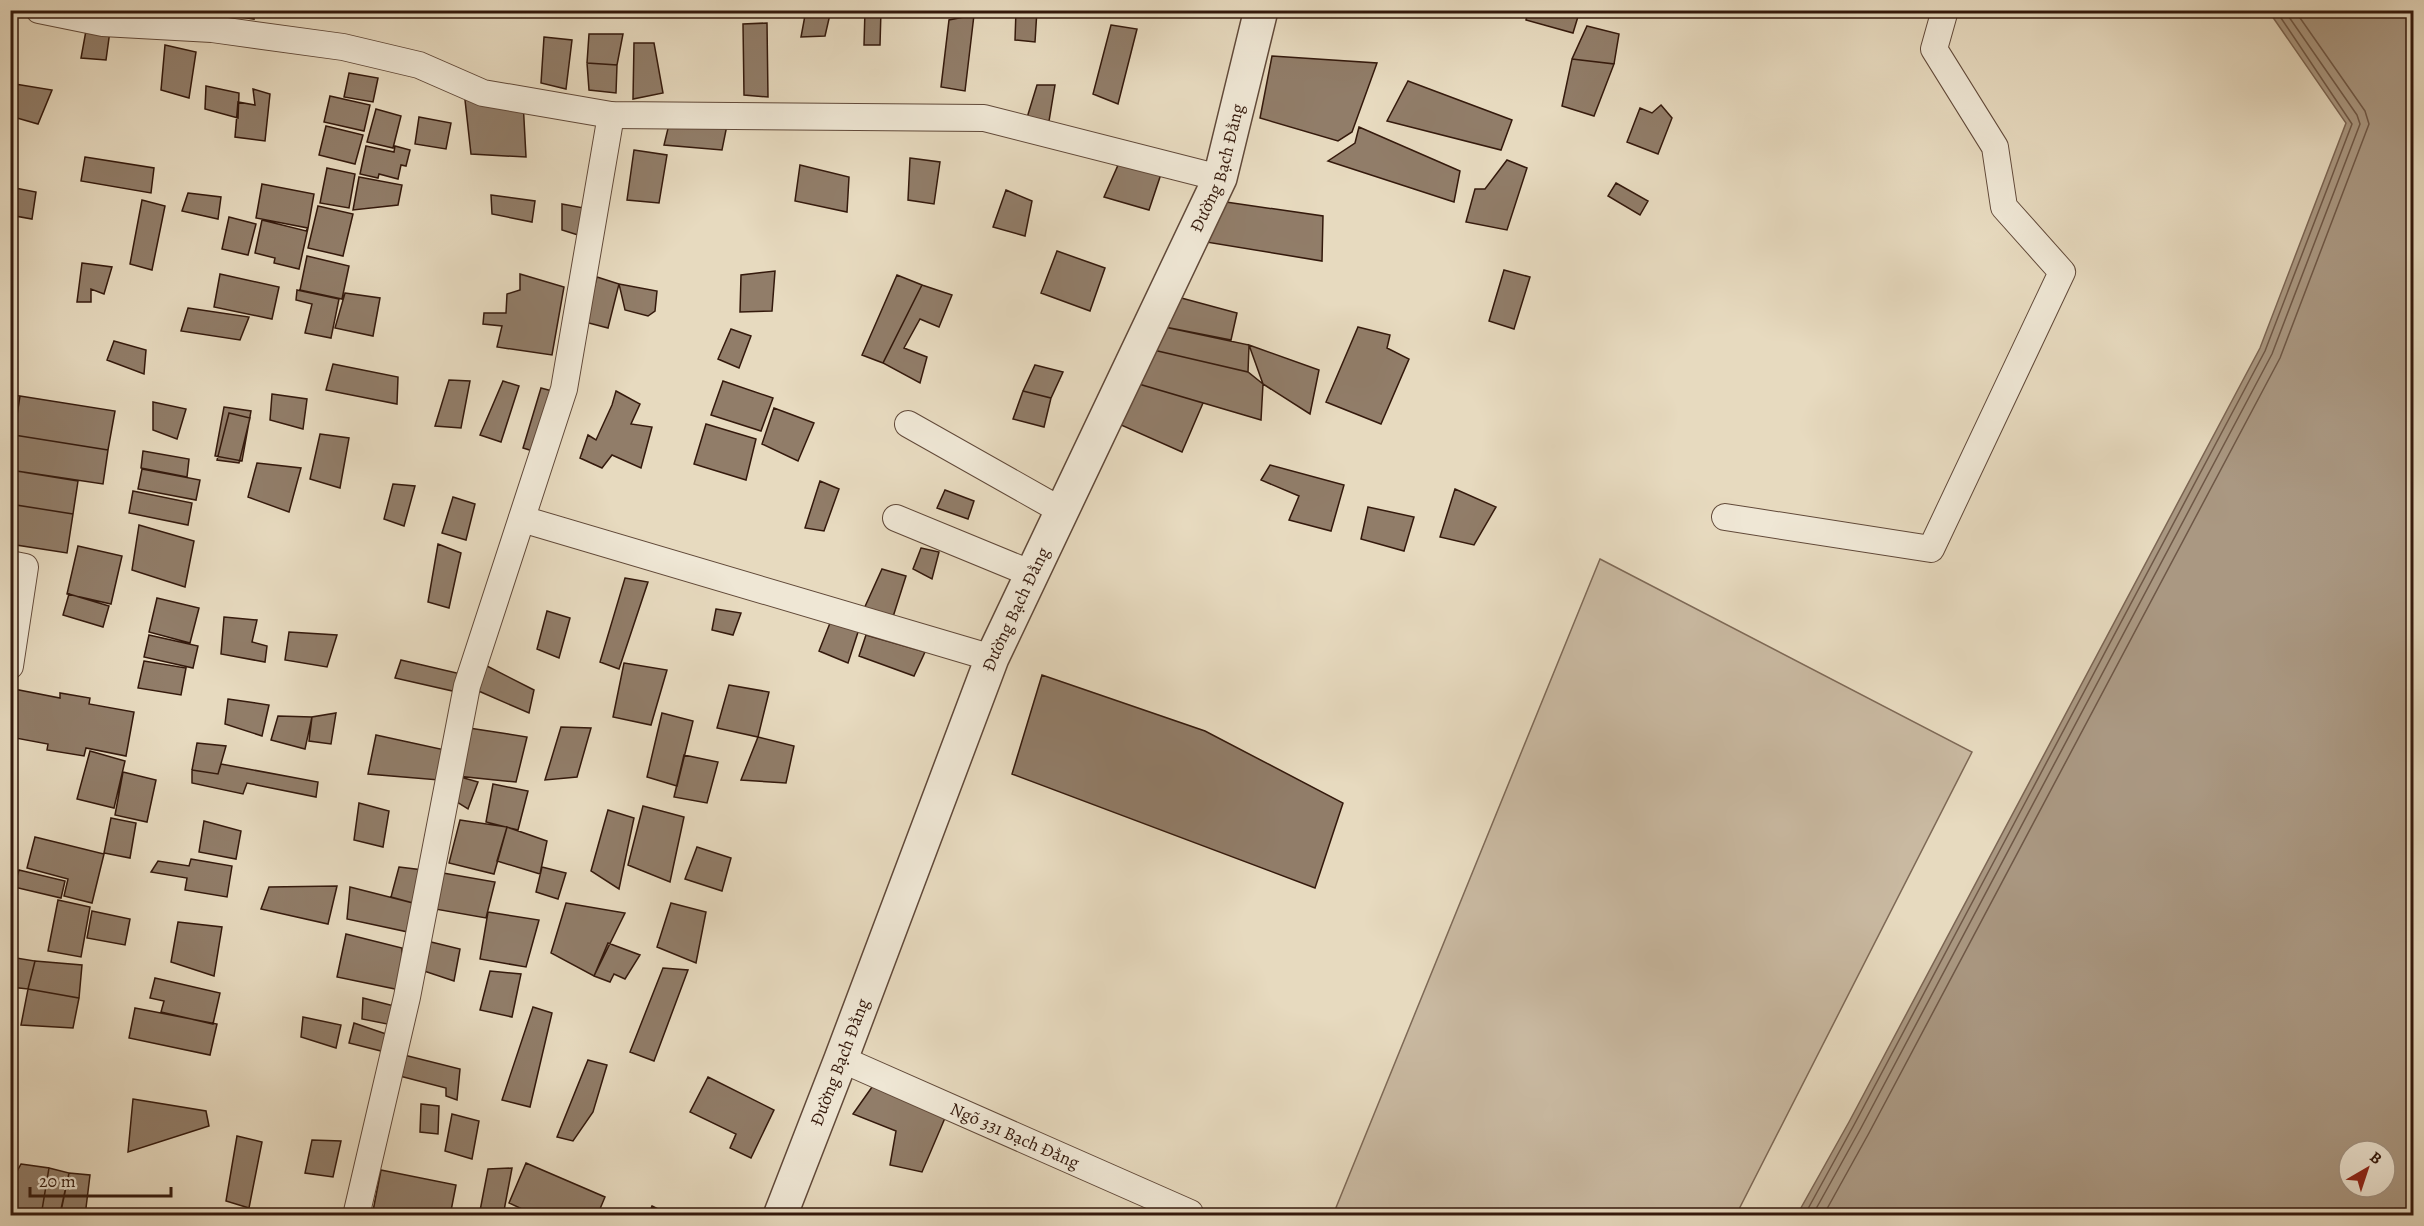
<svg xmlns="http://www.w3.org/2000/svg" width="2424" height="1226" viewBox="0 0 2424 1226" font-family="Alegreya,serif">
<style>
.green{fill:#c9b9a1;stroke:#7e6956;stroke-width:1.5}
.water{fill:#aa9882;stroke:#7b6553;stroke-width:1.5;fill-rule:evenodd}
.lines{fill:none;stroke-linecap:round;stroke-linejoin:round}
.shore{stroke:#6f5847;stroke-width:1.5}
.building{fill:#917d69;stroke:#34190c;stroke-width:1.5}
.service-casing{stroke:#614939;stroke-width:28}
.tertiary-casing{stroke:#614939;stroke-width:36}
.service{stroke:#efe7d5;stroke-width:26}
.tertiary{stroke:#efe7d5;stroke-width:33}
.labels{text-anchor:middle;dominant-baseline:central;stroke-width:6;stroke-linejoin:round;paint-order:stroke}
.street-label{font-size:18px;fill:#34190c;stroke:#efe7d5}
</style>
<rect width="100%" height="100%" fill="#e7dabf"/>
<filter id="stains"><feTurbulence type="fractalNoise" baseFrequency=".00333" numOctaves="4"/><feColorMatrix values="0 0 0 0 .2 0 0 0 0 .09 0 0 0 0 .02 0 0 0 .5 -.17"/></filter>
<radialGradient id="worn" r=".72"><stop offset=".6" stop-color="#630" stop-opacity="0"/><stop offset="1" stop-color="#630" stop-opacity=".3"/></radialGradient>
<path class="green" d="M1600,559L1972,752L1736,1215H1333Z"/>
<path class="water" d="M2277,11H2413V1215H1797L1849,1122L2260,348L2346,123L2272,16ZM2349,1151H2385V1187H2349Z"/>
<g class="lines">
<path class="shore" d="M1804,1216L1854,1125L2265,351L2352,124L2281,18V10
M1812,1216L1861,1128L2272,354L2360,124L2357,115L2289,17V10
M1823,1216L1869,1133L2280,358L2369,124L2365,111L2298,15V10"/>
</g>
<path class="building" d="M229,10H254V19L229,15Z
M806,10H831L825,36L801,37Z
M865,10H881L880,45H864Z
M1016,10H1037L1035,42L1015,40Z
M1528,10H1580L1573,33L1526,20Z
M89,14L112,16L106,60L81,58Z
M974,15L965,91L941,87L949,20Z
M767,23L768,97L744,95L743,24Z
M1111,25L1137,29L1118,104L1093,94Z
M1587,26L1619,34L1614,64L1572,59Z
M589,34H623L617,65L587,63Z
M544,37L572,40L566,89L541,83Z
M634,43H654L663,93L633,99Z
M165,45L196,52L189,98L161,90Z
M1272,56L1377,63L1352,132L1338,141L1260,118Z
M1572,59L1614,64L1594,116L1562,106Z
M587,63L617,65L616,93L589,90Z
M349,73L378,78L373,102L344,97Z
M1408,81L1512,120L1501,150L1387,121Z
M15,84L52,90L38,124L10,116Z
M1037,85H1055L1048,127L1026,121Z
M206,86L239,93L238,118L205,109Z
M253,89L270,94L265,141L235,137L238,102L255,105Z
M330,96L370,105L364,131L324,122Z
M465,100L523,101L526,157L471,154Z
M1661,105L1672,118L1658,154L1627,142L1640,108L1652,113Z
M376,109L401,116L393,148L367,142Z
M671,116L727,125L722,150L664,145Z
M419,117L451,123L446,149L415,144Z
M326,126L363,135L355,164L319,155Z
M1359,127L1460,171L1454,202L1328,161L1355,143Z
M366,146L394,152L395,146L410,150L406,166L401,165L398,179L379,174L378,178L360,174Z
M634,150L667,155L659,203L627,200Z
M85,157L154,168L151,193L81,181Z
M910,158L940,162L934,204L908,200Z
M1507,160L1527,168L1507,230L1466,222L1475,189H1485Z
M1119,163L1161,174L1149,210L1104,197Z
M800,165L849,177L847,212L795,201Z
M327,168L355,174L349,208L320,203Z
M359,177L402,185L398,205L353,210Z
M1616,183L1648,201L1640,215L1608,196Z
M262,184L314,194L308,228L256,218Z
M10,187L36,192L32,219L10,215Z
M1006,190L1032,201L1025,236L993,227Z
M188,193L221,197L218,219L182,211Z
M491,195L535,201L532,222L492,214Z
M142,200L165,206L152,270L130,264Z
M1219,201L1323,216L1322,261L1200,241Z
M562,204L584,208L578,235L562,230Z
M318,206L353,214L343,256L308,248Z
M229,217L256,224L248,255L222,249Z
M262,220L306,231L308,228L299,269L274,263L275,258L255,253Z
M1057,251L1105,268L1090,311L1041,293Z
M307,256L349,266L342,299L300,290Z
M82,263L112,267L104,294L91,289V302H77Z
M1504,270L1530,277L1514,329L1489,321Z
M775,271L772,311L740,312L741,275Z
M220,274L279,287L272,319L214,307Z
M520,274L564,287L552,355L497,347L502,326L483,324L484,313H506L507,294L520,290Z
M897,275L922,285L883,363L862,355Z
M597,277L619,284L608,328L585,322Z
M619,284L657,291L655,311L648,316L625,310Z
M922,285L952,295L939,327L920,319L904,348L927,357L920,383L883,363Z
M297,290L339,299L331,338L305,333L312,304L296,300Z
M345,293L380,298L373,336L335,328Z
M1174,296L1237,313L1231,340L1160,326Z
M188,308L249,317L240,340L181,331Z
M1160,326L1249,345L1248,372L1149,349Z
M1358,327L1390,335L1387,348L1409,359L1381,424L1326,402Z
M731,329L751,336L739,368L718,359Z
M114,341L146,350L144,374L107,360Z
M1249,345L1319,370L1310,414L1263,384Z
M1149,349L1248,372L1263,384L1261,420L1132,382Z
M333,364L398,377L397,404L326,390Z
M1035,365L1063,372L1051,398L1023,391Z
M449,380L470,381L461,428L435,426Z
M503,381L519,386L501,442L480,435Z
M723,381L773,398L761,431L711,415Z
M1132,382L1203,403L1182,452L1112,421Z
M541,388L556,392L536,452L523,448Z
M616,391L640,404L631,424L652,427L641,468L612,455L602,468L580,458L588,435L596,440L612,405Z
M1023,391L1051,398L1044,427L1013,419Z
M10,394L20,396L10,458Z
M272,394L307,399L303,429L270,420Z
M20,396L115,411L108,450L14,435Z
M153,402L186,409L177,439L153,430Z
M224,407L251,411L242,461L215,456Z
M774,408L814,423L798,461L762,444Z
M229,413L250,418L239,463L217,460Z
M706,424L756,439L746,480L694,464Z
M320,434L349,438L340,488L310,479Z
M14,435L108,450L103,484L10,470Z
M143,451L189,459L187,477L141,468Z
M257,463L301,468L289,512L248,497Z
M1270,465L1344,485L1331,531L1289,520L1299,496L1261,480Z
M142,469L200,480L196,500L138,489Z
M10,470L78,481L73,514L10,504Z
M820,481L839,489L824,531L805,528Z
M393,484L415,486L404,526L384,519Z
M1455,489L1496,507L1474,545L1440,537Z
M945,490L974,501L968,519L937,508Z
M133,491L192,503L188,525L129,513Z
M453,497L475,504L466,540L442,533Z
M10,504L73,514L67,553L10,544Z
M1368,507L1414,517L1404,551L1361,539Z
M139,525L194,541L185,587L132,570Z
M438,544L461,553L449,608L428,602Z
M78,546L122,556L111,604L67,594Z
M921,548L939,552L932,579L913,569Z
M882,569L906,576L892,620L863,611Z
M625,578L648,582L619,669L600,662Z
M69,594L109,606L103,627L63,615Z
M157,598L199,608L190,643L149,632Z
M716,609L741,613L733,635L712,630Z
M547,611L570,618L559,658L537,649Z
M224,617L257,620L252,642L267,646L265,662L221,654Z
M830,623L859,629L848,663L819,651Z
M289,632L337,635L327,667L285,660Z
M149,635L198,646L193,668L144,657Z
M866,635L925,652L914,676L859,656Z
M401,660L461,674L457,692L395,678Z
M144,661L186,668L181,695L138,688Z
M624,663L667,670L651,725L613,717Z
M485,665L534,690L529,713L474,689Z
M1042,675L1205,731L1343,803L1315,888L1012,774Z
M729,685L769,692L758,737L717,728Z
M14,689L60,698V693L90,698L89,704L134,712L126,756L86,748L84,756L47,750L48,744L10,737V706Z
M228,699L269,705L262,736L225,724Z
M336,713L331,744L309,741L312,717Z
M662,713L693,721L677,786L647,777Z
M278,716L312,717L305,749L271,740Z
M561,727L591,728L577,777L545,780Z
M469,728L527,737L516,782L457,776Z
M376,735L445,750L439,780L368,774Z
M758,737L794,746L786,783L741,780Z
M197,743L226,746L218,774L192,770Z
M90,751L125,761L114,808L77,799Z
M684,755L718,762L707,803L674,797Z
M221,764L318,782L316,797L247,783L243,794L192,783V770L218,774Z
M123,772L156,780L147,822L115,815Z
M457,776L478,782L468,809L452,799Z
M493,784L528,791L518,830L486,822Z
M359,803L389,811L383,847L354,840Z
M643,806L684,817L670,882L628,865Z
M608,810L634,818L619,889L591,871Z
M111,818L136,823L130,858L104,853Z
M460,820L507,827L494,874L449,863Z
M204,821L241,831L236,859L199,852Z
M507,827L547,841L540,874L497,861Z
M35,837L104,854L92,903L64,896L68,879L27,868Z
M697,847L731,858L722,891L685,879Z
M191,859L232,866L227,897L185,890L187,878L151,872L158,861L189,866Z
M399,867L423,870L413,903L391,897Z
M542,867L566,873L558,899L536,892Z
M19,870L65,881L61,898L14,887Z
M443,873L495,882L486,918L435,909Z
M337,886L328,924L261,909L269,887Z
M350,887L413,903L408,932L347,919Z
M58,900L90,907L81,957L48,951Z
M566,903L625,913L594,976L551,953Z
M671,903L706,912L696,963L657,947Z
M92,911L130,919L125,945L87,938Z
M488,912L539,920L526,967L480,959Z
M178,922L222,927L214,976L171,962Z
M346,934L402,948L400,990L337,977Z
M427,941L460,949L454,981L421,970Z
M608,943L640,955L625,979L614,974L610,982L594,976Z
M10,957L35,961L28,989L10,987Z
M35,961L82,965L79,998L28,989Z
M663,968L688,970L654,1061L630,1052Z
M490,971L521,974L512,1017L480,1010Z
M155,978L220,993L213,1024L161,1012L164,1001L150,998Z
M28,989L79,998L73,1028L21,1025Z
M363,998L398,1007L392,1025L362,1019Z
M533,1007L552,1013L530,1107L502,1100Z
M135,1008L217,1024L210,1055L129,1038Z
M303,1017L341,1025L336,1048L301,1037Z
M354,1023L389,1035L385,1052L349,1043Z
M404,1055L460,1069L457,1100L446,1096V1088L392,1074Z
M588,1060L607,1065L593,1112L573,1141L557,1137Z
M10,1070L16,1071L10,1101Z
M708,1077L774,1110L751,1158L730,1148L736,1134L690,1112Z
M877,1080L948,1111L922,1172L890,1165L896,1131L853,1114Z
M133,1099L206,1111L209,1126L128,1152Z
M421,1104L439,1106L438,1134L420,1132Z
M452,1114L479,1121L472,1159L445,1151Z
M237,1136L262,1142L249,1208L226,1201Z
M312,1140L341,1141L333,1177L305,1173Z
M526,1163L605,1197L597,1216H537L509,1203Z
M21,1164L49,1168L41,1216H10L15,1175Z
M49,1168L69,1173L60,1216H41Z
M512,1168L503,1216H479L488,1169Z
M381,1170L456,1185L450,1216H372Z
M10,1173L15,1175L10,1203Z
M69,1173L90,1175L85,1216L61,1209Z
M652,1206L672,1216H648Z"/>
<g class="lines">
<g class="service-casing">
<g id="service">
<path d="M39,10L103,23L212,29L343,47L419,65L483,93L611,115L984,118L1220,178"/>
<path d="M908,424L1062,511"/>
<path d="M1725,517L1931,549L2062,272L2004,207L1995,147L1934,49L1945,10"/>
<path d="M896,518L1032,574"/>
<path d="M522,519L992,658"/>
<path d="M10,564L25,567L10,666"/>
<path id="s1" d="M841,1059L1190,1213"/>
<path d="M356,1216L407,997L467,686L564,389L611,115"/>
</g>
</g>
<g class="tertiary-casing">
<g id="tertiary">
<path id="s2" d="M780,1216L841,1059L992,658L1220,178L1261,10"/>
</g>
</g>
<use href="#service" class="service"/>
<use href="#tertiary" class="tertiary"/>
</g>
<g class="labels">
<g class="street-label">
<text stroke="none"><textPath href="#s2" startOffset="1137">Đường Bạch Đằng</textPath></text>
<text stroke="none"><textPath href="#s2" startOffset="651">Đường Bạch Đằng</textPath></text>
<text stroke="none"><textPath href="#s2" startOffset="165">Đường Bạch Đằng</textPath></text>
<text stroke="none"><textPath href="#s1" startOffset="190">Ngõ 331 Bạch Đằng</textPath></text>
</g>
</g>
<rect width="2424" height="1226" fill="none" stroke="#e7dabf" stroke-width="36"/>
<rect x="12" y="12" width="2400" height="1202" fill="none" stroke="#34190c" stroke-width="3"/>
<rect x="18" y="18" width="2388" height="1190" fill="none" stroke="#34190c" stroke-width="1.5"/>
<g transform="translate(2367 1169) rotate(39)"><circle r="28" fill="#efe7d5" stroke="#a49585" stroke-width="1.5"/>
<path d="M0-4.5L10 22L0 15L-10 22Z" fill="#8f2418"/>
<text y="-9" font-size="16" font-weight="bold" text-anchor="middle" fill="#34190c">B</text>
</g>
<path d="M30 1187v9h141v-9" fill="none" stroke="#34190c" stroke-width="3"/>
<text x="39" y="1187" font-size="18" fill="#34190c" stroke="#efe7d5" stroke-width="4.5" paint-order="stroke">20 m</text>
<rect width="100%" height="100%" filter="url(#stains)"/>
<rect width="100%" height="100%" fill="url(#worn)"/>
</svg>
